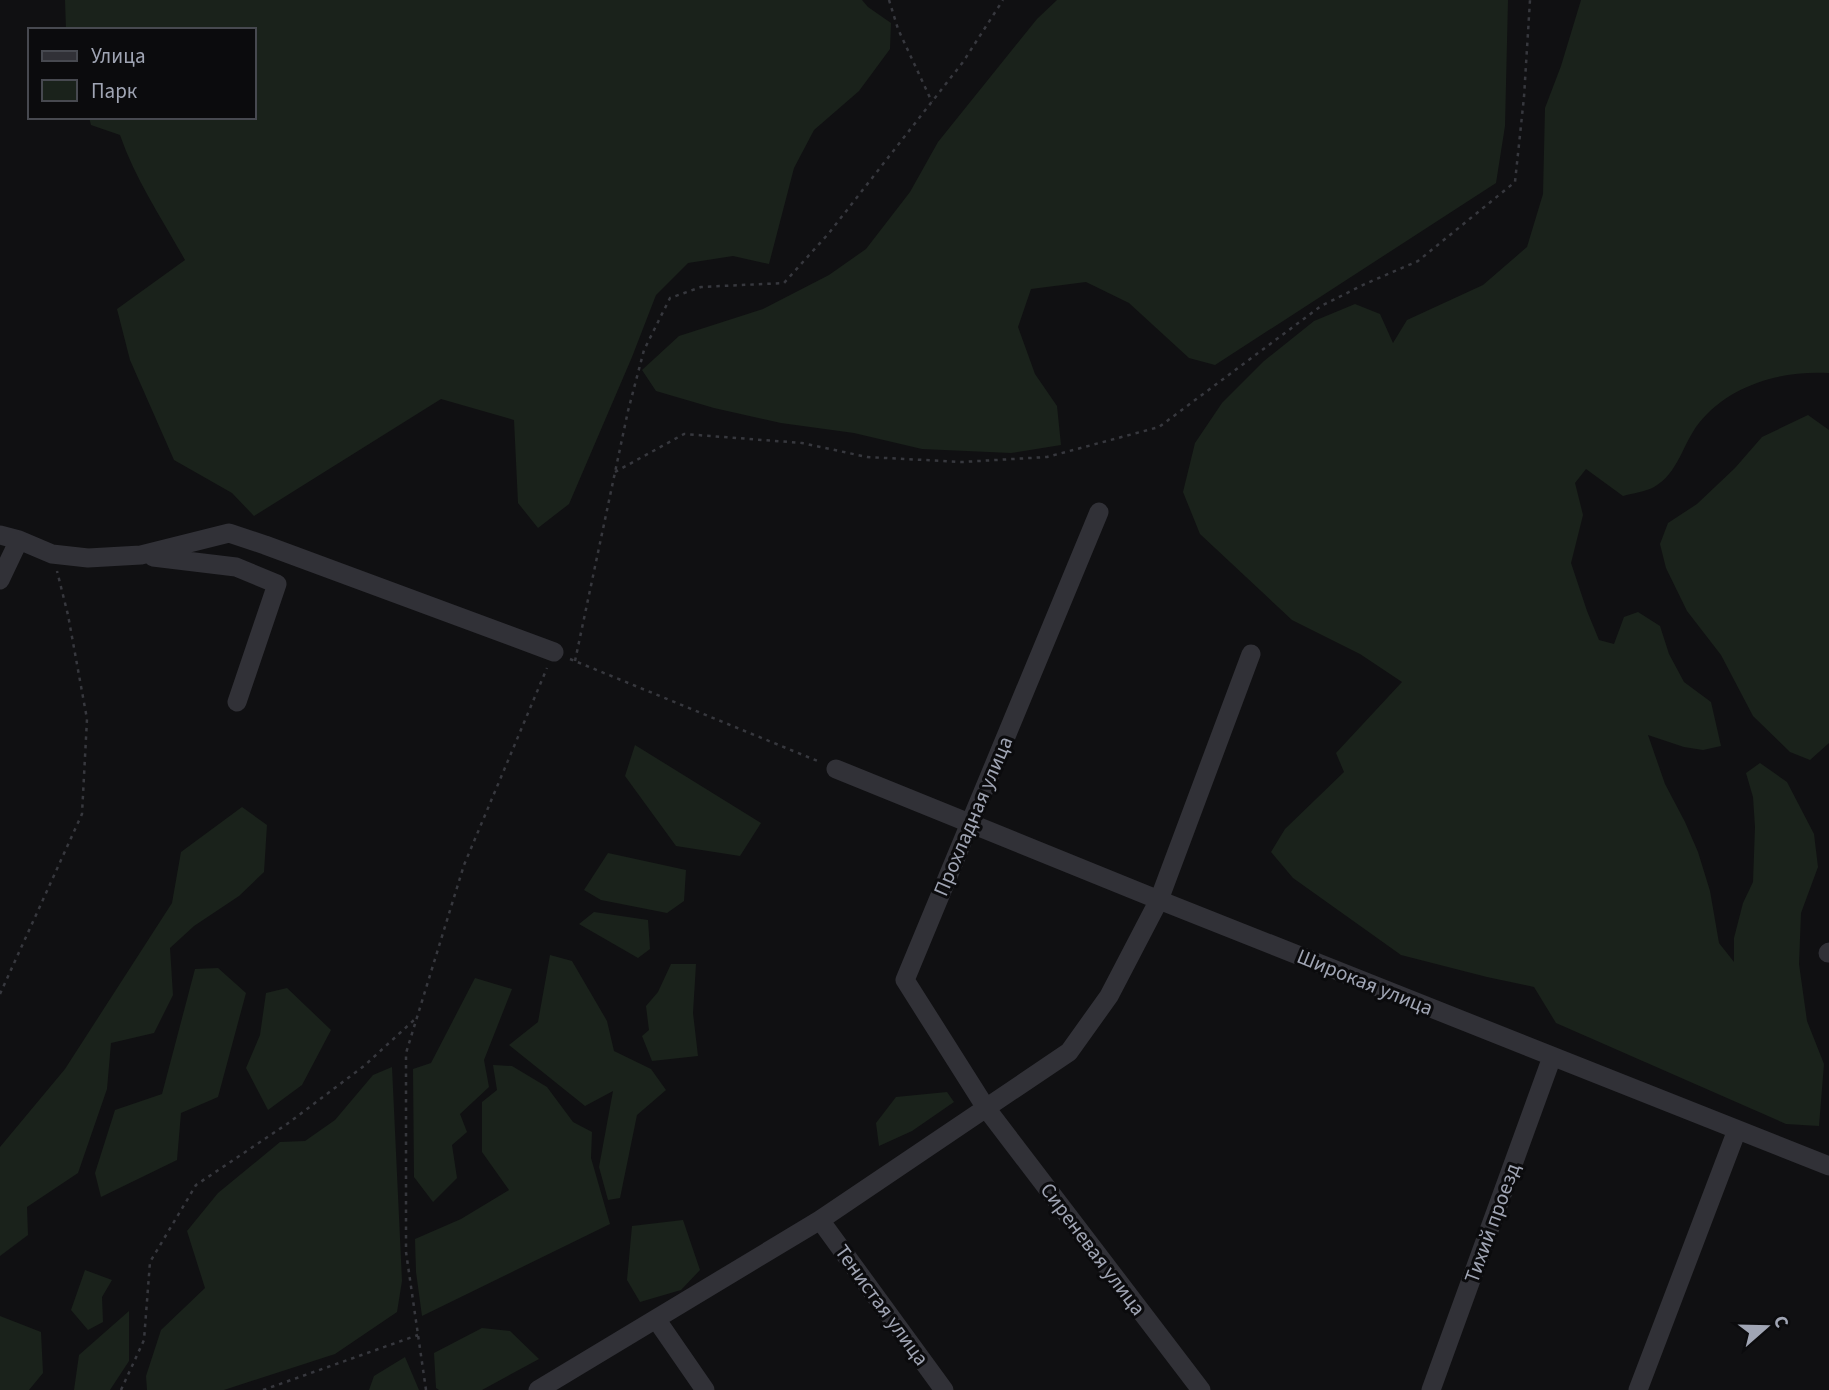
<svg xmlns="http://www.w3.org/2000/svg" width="1829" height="1390" viewBox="0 0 1829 1390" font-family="'Source Sans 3',sans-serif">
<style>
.green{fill:#1a221b}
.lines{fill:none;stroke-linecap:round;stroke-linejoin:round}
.path{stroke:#37383e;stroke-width:2.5;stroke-dasharray:3.5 5;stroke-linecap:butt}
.minor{stroke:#313137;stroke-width:19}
.labels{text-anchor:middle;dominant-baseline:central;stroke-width:6;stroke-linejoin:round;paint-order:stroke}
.street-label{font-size:21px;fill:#a0a5b4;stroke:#0b0b0d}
</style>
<rect width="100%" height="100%" fill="#101012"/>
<path class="green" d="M65,0H862L868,7L891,23L890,49L859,91L814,130L794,168L769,264L733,256L688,263L656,295L632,357L569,504L538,528L518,503L514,420L441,399L254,516L232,493L174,460L130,360L117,309L185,260C162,219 135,179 120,135L91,125L89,117H254V30H66Z
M1057,0H1508L1505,126L1496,183L1215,365L1189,358L1129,303L1086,282L1031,289L1018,327L1035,374L1057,406L1061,445L1011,453L922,449L854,433L781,423L714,408L656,391L642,370L679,336L763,309L829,275L866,249L910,192L938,142L1037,19Z
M1581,0H1829V373C1782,370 1729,385 1699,423C1683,443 1678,474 1654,487C1645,492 1633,493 1623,496L1586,469L1575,483L1583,515L1571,563L1587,611L1599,640L1614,644L1624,617L1638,612L1660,626L1669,654L1684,682L1711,702L1721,746L1703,750L1684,747L1648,735L1665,784L1685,822L1698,852L1710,891L1719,943L1734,962V938L1743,903L1753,882L1755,827L1753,797L1746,773L1760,763L1787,782L1814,834L1818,867L1801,913L1799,964L1807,1021L1824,1064L1819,1126L1786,1124L1556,1023L1534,987L1487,977L1401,955L1293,878L1271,852L1285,829L1344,772L1336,753L1402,682L1360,654L1292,620L1200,534L1183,492L1195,443L1222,403L1264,361L1314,321L1355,304L1380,314L1393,343L1407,320L1483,285L1527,247L1543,194L1545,108L1561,66Z
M1808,415L1829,430V743L1810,760L1790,752L1753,716L1721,655L1687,611L1666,568L1660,544L1668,523L1697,504L1735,468L1762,437Z
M635,745L761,823L740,856L676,846L625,776Z
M242,807L267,825L264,872L239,896L194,926L170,948L173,995L154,1033L111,1043L107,1089L78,1173L27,1207L28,1235L0,1256V1147L65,1069L172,903L181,852Z
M608,853L686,870L684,901L667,913L601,900L584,890Z
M594,912L648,920L650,949L638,958L579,924Z
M550,955L572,961L607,1021L614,1051L651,1069L666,1090L637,1115L620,1198L608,1200L599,1167L613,1091L585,1106L509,1045L538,1022Z
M671,964H696L693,1013L698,1056L652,1061L642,1036L649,1030L646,1006L658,992Z
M218,968L246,993L218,1097L181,1113L177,1160L101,1197L95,1173L115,1110L162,1094L195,969Z
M475,978L512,989L484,1060L489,1087L460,1114L467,1132L452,1145L457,1178L433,1202L414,1177L413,1069L431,1063Z
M287,988L331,1030L302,1085L268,1110L246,1068L260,1035L266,993Z
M493,1065L512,1066L547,1087L573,1122L592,1132L591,1158L610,1224L422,1316L416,1272L415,1239L461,1219L509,1190L482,1152V1102L497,1090Z
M392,1067L402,1281L397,1312L335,1354L224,1390H147L146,1376L161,1330L205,1288L187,1231L218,1193L280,1142L305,1141L335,1120L373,1075Z
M947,1092L954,1102L912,1131L879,1146L876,1123L896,1097Z
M683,1220L700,1270L681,1290L640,1302L627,1280L632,1226Z
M85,1270L112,1280L102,1297L103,1322L88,1330L71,1310Z
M129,1311V1361L110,1390H74L79,1355Z
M0,1316L41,1332L43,1373L29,1390H0Z
M482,1328L510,1331L539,1359L482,1390H439L436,1388L434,1353Z
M405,1357L419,1390H369L374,1376Z"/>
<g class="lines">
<path class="path" d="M889,0L898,29L932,102
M615,472L684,434L802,443L867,457L962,462L1047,457L1159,427L1321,306L1365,284L1418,261L1515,182L1524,97L1530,0
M570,659L820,762
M575,661L628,411L644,350L670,298L701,287L784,283L829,233L963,62L1003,0
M0,994L82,814L87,719L68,615L57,571
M121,1390L144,1340L150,1262L196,1185L287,1124L364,1066L414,1020
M263,1390L418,1335
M426,1390L406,1252V1053L464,865L547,668"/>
<path class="minor" d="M1099,512L905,980L986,1108L1201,1390
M0,535L19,540L52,554L88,558L141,555L229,533L265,545L554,652
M153,557L236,567L277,584L237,702
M0,580L19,540
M836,769L1159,900L1251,654
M1828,953L1829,952
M820,1220L944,1390
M656,1319L705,1390
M538,1390L820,1220L1069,1052L1109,996L1159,900L1829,1166
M1431,1390L1552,1057
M1638,1390L1737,1130"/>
</g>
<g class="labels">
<g class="street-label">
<text transform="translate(973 816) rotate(-67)">Прохладная улица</text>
<text transform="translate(1365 982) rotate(22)">Широкая улица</text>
<text transform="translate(1492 1223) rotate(-70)">Тихий проезд</text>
<text transform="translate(1093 1249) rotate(53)">Сиреневая улица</text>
<text transform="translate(882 1305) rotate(54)">Тенистая улица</text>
</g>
</g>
<rect x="28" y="28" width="228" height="91" fill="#0b0b0d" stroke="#474950" stroke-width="2"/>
<rect x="42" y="51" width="35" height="10" fill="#313137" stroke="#474950" stroke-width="2"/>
<text x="91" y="63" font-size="21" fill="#a0a5b4">Улица</text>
<rect x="42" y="80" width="35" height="21" fill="#1a221b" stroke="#474950" stroke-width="2"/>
<text x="91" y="98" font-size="21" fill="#a0a5b4">Парк</text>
<g transform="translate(1766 1327) rotate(70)" stroke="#0b0b0d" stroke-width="5" paint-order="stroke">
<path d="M0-5L12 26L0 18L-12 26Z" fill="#a0a5b4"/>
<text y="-10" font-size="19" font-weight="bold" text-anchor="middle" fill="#a0a5b4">С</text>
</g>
</svg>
